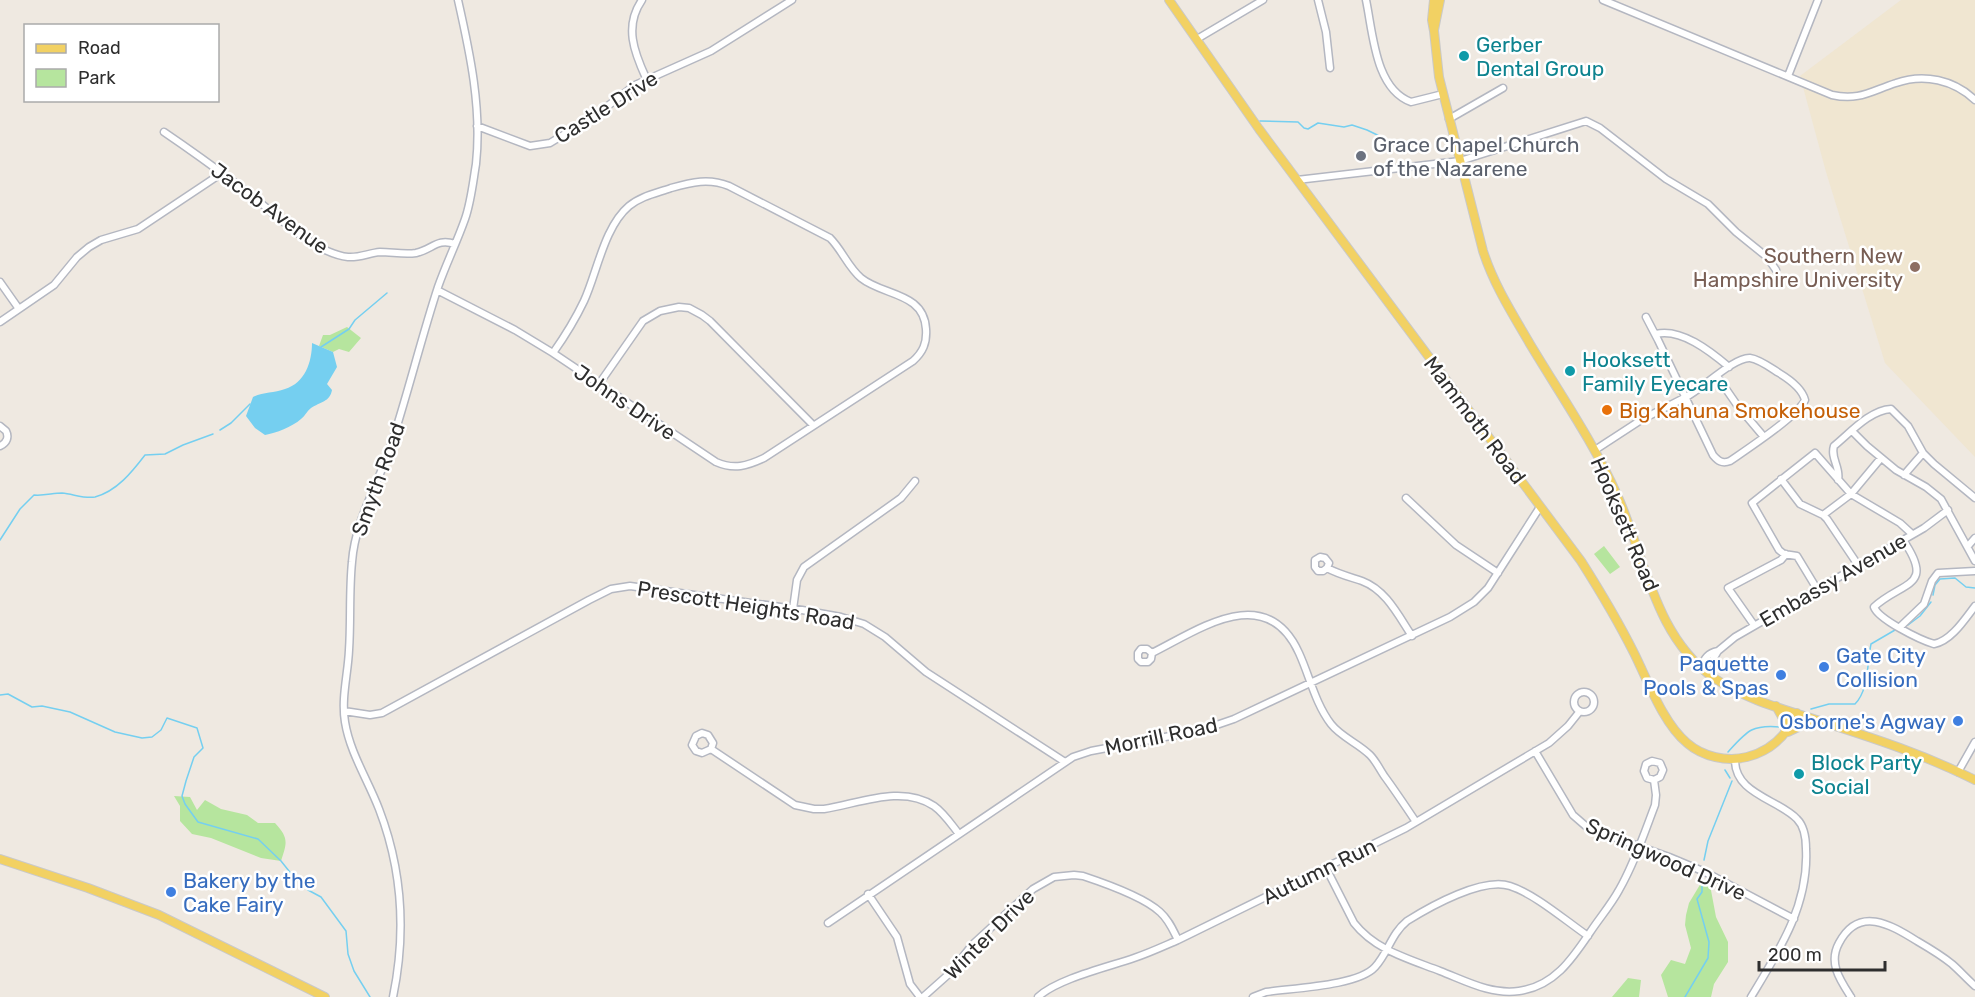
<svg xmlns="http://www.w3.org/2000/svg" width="1975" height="997" viewBox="0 0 1975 997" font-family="Rubik,sans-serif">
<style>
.education{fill:#f0e6d1}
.green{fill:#b6e59e}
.water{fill:#75cff0}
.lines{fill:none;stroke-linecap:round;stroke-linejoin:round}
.stream{stroke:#75cff0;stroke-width:1.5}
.minor-casing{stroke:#b4b7c1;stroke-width:9}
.major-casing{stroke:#c9c9c9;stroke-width:10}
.minor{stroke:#fff;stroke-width:6}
.major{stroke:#f2d163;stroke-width:8}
.culture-dot{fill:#0f9aa8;stroke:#fff;stroke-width:2}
.worship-dot{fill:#6b7280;stroke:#fff;stroke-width:2}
.education-dot{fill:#8d6e63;stroke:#fff;stroke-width:2}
.food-dot{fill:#e8710a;stroke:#fff;stroke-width:2}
.shop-dot{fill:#3f7fe0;stroke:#fff;stroke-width:2}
.labels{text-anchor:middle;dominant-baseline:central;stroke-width:5;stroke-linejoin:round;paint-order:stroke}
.culture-label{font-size:21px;fill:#0d838f;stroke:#fff;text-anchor:start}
.street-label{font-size:21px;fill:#2e2e2e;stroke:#fff}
.worship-label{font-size:21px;fill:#5b616d;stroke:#fff;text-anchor:start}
.education-label{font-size:21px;fill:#785e54;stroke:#fff;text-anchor:end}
.food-label{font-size:21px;fill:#c56008;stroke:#fff;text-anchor:start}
.shop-label{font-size:21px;fill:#366cbe;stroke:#fff;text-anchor:start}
</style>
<rect width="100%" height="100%" fill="#efe9e1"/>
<path class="education" d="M1901,0H1975V457L1885,363L1826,172L1800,76Z"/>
<path class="green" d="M347,327L361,338L349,352L339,349L333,352L319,346L323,335H330Z
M1604,546L1620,567L1610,574L1594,554Z
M174,796L190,797L197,810L205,800L221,809L247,815L258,823H275C289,838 287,843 281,861L261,858L211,838L192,834L180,821V806Z
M1701,883L1710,885L1716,917L1728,942V962L1714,984L1711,997H1668L1661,975L1671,960L1685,964L1691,948L1685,925L1686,915L1689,903Z
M1628,978L1641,980L1639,997H1612Z"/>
<path class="water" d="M312,343L333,352L337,367L327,384L332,390C330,402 320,402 311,408C307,411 305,416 301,419C292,427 276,433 265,435L255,428L246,416L253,397C263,392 274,393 285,389C305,383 312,362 312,343Z"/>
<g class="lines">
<path class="stream" d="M1260,121L1298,122L1304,128L1308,129L1318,123L1344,127L1352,125L1367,130L1404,148L1408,146
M321,347L349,329L355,320L387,293
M220,430L231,423L250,404
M0,540L20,509L34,495C44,496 53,493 62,493C73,494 85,499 95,497C117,491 132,472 145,455L165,454L183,445L213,434
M1933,595L1935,585L1940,579L1955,578L1966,587L1975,588
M1908,625L1920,616L1931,602
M0,695L8,694L32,707L42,706L70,712L115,732L142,738L152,737L161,730L167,718L197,728L203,748L194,757L186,781L182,796L185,804L198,822L258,839L281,861L293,876L308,890L321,897L346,931L348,954L354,971L370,997
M1811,709L1829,704H1855C1869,690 1867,663 1871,644L1895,630
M1728,752C1747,731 1752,724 1781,727
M1725,770L1730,778
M1704,860L1708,841L1732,781
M1685,997L1708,958L1709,942L1697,899L1702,892V883"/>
<g class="minor-casing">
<path id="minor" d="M642,0C624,26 634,52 646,78
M1318,0L1326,32L1330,68
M1366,0C1373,33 1375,89 1411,102L1443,94
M1603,0L1832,95C1859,101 1871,91 1896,83C1924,73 1954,80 1975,100
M1197,39L1263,0
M1788,76L1818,0
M1449,119L1503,88
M477,126L530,146L550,143L596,115L635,85L711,51L792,0
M164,132C189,149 214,167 238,185C269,207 311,253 348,257C359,258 369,253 380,252C392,252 404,255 416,253C433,249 437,238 455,244
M1297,180L1460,161L1586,121L1600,128L1666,179L1708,204L1736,232L1767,257L1776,270
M0,282L19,309
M437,290L515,330L553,353L716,462C734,470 747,466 764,458L913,361C923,352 927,343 926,329C924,292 883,296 861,278C848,267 842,250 830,238L729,186C709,178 692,182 671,188C657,193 641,196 629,206C604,227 597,273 584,301C575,320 565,336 553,353
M0,322L54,285L77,257L89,247L101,240L138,229L222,173
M1656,334C1681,328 1710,351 1729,367
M1717,376L1737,405L1764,437
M599,384L643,321L660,311L679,307L689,308L702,315L710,321L813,425
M0,426L6,431C9,437 7,443 0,446
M1852,431L1867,446L1896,470L1926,487L1941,499L1975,561
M1595,450L1641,420L1686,397C1702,389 1734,357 1750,358C1759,359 1771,368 1779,373C1789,379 1802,388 1805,400C1798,416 1746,450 1730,461C1722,464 1718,461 1713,455L1658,340L1646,317
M1904,475L1923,453
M1781,479L1800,504L1823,515L1827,519L1858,565
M1838,480C1841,468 1830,458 1834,446C1850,433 1870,410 1891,409L1908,426L1923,453L1934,464L1975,498
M1406,498L1456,545L1498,573
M1823,515L1851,494L1881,458
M1903,540C1936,588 1902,581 1874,607C1878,619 1920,640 1934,644C1951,641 1965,619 1975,606
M1968,546L1975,538
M1327,568L1329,563L1325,558L1320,557L1315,560V567L1318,571H1323L1327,568C1338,574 1350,577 1362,581C1386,590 1398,615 1412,636
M1817,589L1797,556L1784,554L1779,550L1752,503L1815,453L1851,494L1900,523L1912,534
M793,609L797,580L804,567L901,498L915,481
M1754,625L1728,588L1781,560L1786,554
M1900,627L1924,604L1932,581L1938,573L1975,571
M1152,653L1151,659L1148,662H1141L1138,659V653L1141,649H1147L1152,653C1200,629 1266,581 1299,653C1310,677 1315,703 1331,724C1341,737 1358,743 1370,755C1376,761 1380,770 1385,777C1396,792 1406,807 1416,822
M1701,668L1712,661L1718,651L1735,637L1924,528L1948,510
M1701,668C1704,658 1708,653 1718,651
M1574 702a10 10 0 1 1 20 0a10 10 0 1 1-20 0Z
M344,711L370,715L382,713L589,600L611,589L630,586L802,610L841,617L864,624L885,637L926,672L1065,762
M711,749L702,753L696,751L692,745L696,736L702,733L708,735L713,743L711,749L795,805L814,809H824C858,804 902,784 934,806C944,813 951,824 959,834
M1535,751L1573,815L1588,828L1669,857L1705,872L1794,919
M1735,759C1734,794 1778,799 1797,819C1805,827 1806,839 1806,849C1809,905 1779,951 1751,997
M1958,772L1975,742
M1326,868L1354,923C1375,950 1409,959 1440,971C1466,981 1491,995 1519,991C1556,986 1574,956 1593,928C1602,915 1612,903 1619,890C1634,864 1644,834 1655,805L1656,795L1654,780L1647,778L1644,771L1646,764L1652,761L1660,763L1663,770L1660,777L1654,780
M868,894L897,937L910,984L920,997
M828,923L1073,757L1091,751L1202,730L1234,719L1450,617L1474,602L1488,588L1540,507
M393,997C406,934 402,869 379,809C368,780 350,753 345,722C341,698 348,674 349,650C351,621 349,592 352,562C355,520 378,485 391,445C408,393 421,339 438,287C446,264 457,242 465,219C471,202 473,182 476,164C482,109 470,53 458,0
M923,997L950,973L972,945L1033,889L1054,877L1074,875L1083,876C1104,883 1145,898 1160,912C1169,920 1173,930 1178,940
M1038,997C1057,979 1108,967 1134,958C1149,953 1164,946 1178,940L1406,828L1549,743L1568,726L1580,711
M1253,997L1266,992C1293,988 1358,986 1375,967C1388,953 1391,934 1407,921C1431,906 1483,877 1510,886C1535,894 1566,921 1588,936
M1851,997C1840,980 1828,963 1839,943C1859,905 1891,925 1917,941C1929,948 1941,955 1952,964C1960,971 1967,979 1975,986"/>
</g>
<g class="major-casing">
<path id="major" d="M1169,0L1259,129L1581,561C1600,591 1618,621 1634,653C1648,681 1663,723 1687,743C1703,757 1727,762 1747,757C1771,751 1787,735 1797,713
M1434,0L1432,20L1434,31L1439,77L1483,251C1494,285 1512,313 1530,344C1560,394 1594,443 1618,497C1645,558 1655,637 1714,678C1746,700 1786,710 1823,722C1876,739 1925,755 1975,780
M1434,30L1440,0
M1776,706L1785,722V732
M1788,732L1805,724H1822
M0,859L88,888L159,915L325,997"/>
</g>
<use href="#minor" class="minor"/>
<use href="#major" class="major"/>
</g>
<g class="culture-dot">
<circle cx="1464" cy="56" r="6"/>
<circle cx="1570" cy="371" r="6"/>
<circle cx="1799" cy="774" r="6"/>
</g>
<circle class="worship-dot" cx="1361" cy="156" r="6"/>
<circle class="education-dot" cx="1915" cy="267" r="6"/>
<circle class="food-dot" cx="1607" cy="410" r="6"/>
<g class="shop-dot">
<circle cx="1824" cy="667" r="6"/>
<circle cx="1781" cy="675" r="6"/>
<circle cx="1958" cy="721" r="6"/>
<circle cx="171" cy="892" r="6"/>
</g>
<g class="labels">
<g class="culture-label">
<text x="1476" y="44">Gerber<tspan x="1476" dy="24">Dental Group</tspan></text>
<text x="1582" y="359">Hooksett<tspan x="1582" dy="24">Family Eyecare</tspan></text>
<text x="1811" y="762">Block Party<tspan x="1811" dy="24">Social</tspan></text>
</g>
<g class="street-label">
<text transform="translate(606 107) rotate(-32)">Castle Drive</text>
<text transform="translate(270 208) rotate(36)">Jacob Avenue</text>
<text transform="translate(625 402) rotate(34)">Johns Drive</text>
<text transform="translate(1475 420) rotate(53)">Mammoth Road</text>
<text transform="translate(378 479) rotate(-70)">Smyth Road</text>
<text transform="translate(1625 524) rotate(67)">Hooksett Road</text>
<text transform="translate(1833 580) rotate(-30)">Embassy Avenue</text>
<text transform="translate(746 605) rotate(9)">Prescott Heights Road</text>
<text transform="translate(1161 736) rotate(-12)">Morrill Road</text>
<text transform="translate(1666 859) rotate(24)">Springwood Drive</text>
<text transform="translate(1319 871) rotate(-26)">Autumn Run</text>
<text transform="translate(989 934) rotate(-45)">Winter Drive</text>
</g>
<g class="worship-label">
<text x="1373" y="144">Grace Chapel Church<tspan x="1373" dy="24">of the Nazarene</tspan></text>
</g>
<g class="education-label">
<text x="1903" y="255">Southern New<tspan x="1903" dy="24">Hampshire University</tspan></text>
</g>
<g class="food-label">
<text x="1619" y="410">Big Kahuna Smokehouse</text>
</g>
<g class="shop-label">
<text x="1836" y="655">Gate City<tspan x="1836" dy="24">Collision</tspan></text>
<text x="1769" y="663" text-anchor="end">Paquette<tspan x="1769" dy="24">Pools &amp; Spas</tspan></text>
<text x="1946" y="721" text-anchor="end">Osborne's Agway</text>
<text x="183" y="880">Bakery by the<tspan x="183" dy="24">Cake Fairy</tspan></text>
</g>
</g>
<rect x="24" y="24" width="195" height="78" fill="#ffffff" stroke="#ababab" stroke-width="1.5"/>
<rect x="36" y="44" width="30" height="9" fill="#f2d163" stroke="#ababab" stroke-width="1.5"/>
<text x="78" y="54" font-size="18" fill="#2e2e2e">Road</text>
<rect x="36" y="69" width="30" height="18" fill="#b6e59e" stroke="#ababab" stroke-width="1.5"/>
<text x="78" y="84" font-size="18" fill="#2e2e2e">Park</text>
<path d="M1759 961v9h126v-9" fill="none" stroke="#2e2e2e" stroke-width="3"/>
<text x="1768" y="961" font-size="18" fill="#2e2e2e" stroke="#ffffff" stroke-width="4.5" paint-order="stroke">200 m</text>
</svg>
